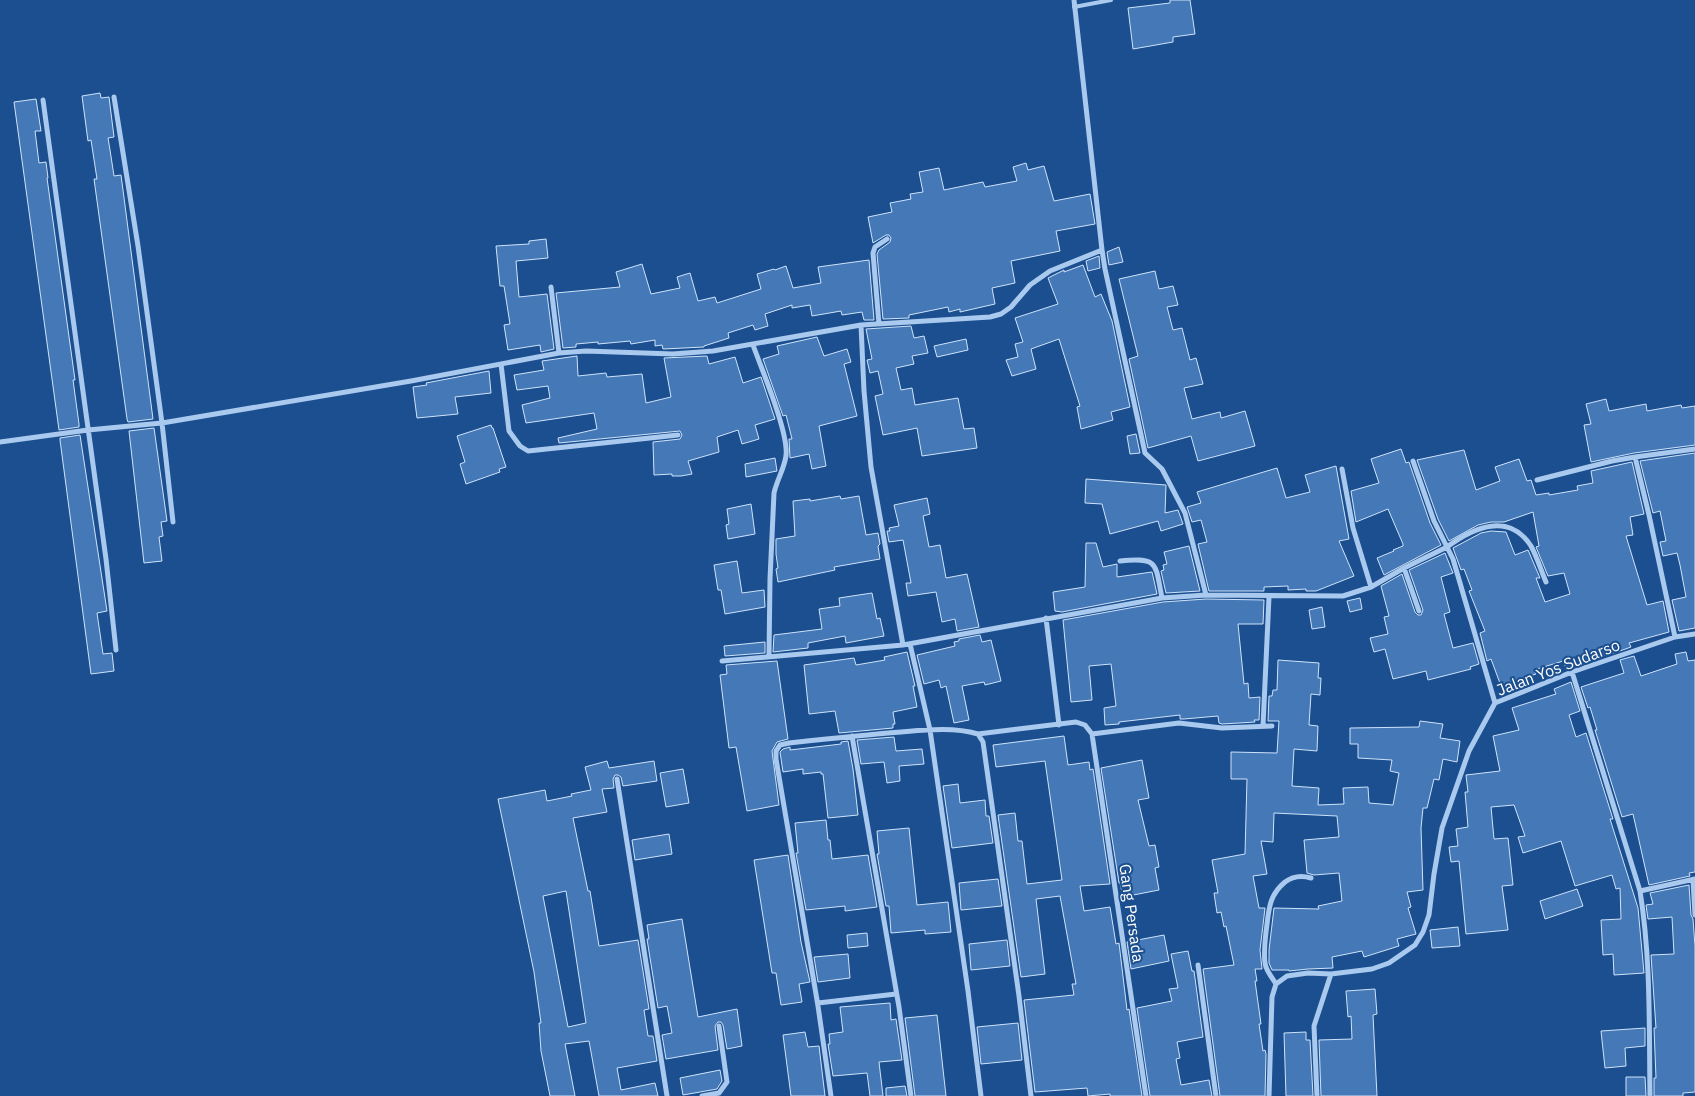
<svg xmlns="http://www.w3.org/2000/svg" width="1695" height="1096" viewBox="0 0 1695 1096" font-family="'IBM Plex Sans',sans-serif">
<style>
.building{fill:#4478b7;stroke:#cfe3fa;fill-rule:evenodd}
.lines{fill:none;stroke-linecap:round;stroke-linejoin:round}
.service{stroke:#a9c9ee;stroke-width:4}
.minor{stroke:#a9c9ee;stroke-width:5}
.labels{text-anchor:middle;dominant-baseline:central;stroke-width:4;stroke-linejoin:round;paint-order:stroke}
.street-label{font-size:16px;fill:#fff;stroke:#1b4f8f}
</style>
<rect width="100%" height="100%" fill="#1b4f8f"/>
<path class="building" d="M1170,0H1190L1195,34L1173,37V42L1133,49L1128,8L1170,3Z
M100,93L101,98L109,97L114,137L108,138L110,150L114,176L121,175L153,419L128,422L127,419L94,179H97L91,140L88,141L82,96Z
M36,99L41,131H35L39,163L46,162L48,178H47L75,380H73L79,424V427L59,430L14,102Z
M1026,163L1028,170L1044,166L1054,201L1090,194L1095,224L1056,231L1060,251L1011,261L1015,283L992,288L995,304L960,312V309L949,312L948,307L909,315V318L883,319L877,254L879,250L890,242L891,238L889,235H886L873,243L868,217L892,212L890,203L911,199L910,194L923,192L919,172L939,168L944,190L983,182L985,187L1017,181L1013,167Z
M546,239L548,258L516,261L519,297L547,294L554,349L541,352L540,345L508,350L504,325L510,324L504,286H500L496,246L529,244V241Z
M1119,247L1123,262L1109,265L1107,252Z
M1099,256L1100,268L1088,271L1086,261Z
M869,260L874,320H864L862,312L842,315L841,311L812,316L810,305L792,308V305L765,314L768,326L755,330L753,325L728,333L729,338L704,346V347L663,349L662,345L655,346V340L631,344L630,341L598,344V342L576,344V347L563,348L556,293L620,287L616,272L642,264L651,294L680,288L677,277L690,273L698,301L715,297L717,303L761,289L757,274L774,269L775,270L786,266L793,288L821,283L818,267Z
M1083,265L1095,297L1101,294L1112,321L1130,407L1111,412L1113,420L1081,429L1077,407L1080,406L1059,339L1031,349L1036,369L1012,376L1006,360L1018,357L1015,344L1023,342L1015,318L1058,304L1048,278L1064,270V272Z
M1155,271L1159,289L1173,286L1178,305L1167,307L1173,330L1182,328L1190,360L1196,358L1203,384L1184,388L1192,419L1220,412L1221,418L1245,411L1255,446L1198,461L1191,436L1148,448L1129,359L1138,356L1119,279Z
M911,326L914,338L924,336L928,353L912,356L914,364L896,368L901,390L912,388L915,405L958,398L964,429L974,428L977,448L922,456L917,428L883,435L875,396L883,394L878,371L870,373L867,360L872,359L866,329Z
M817,337L824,356L847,349L851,362L844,364L857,416L819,426L826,466L812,469L809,454L790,458L789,439H792L786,415L783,416L763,359L779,354L777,346Z
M966,339L968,350L937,357L934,346Z
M577,356L578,376L606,373L607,377L642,374L646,403L671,397L664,358L707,356L709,364L735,357L743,383L761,377L775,419L755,425L759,439L742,444L738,430L717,437L719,452L688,461L692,474L681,476H672V474L654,475L653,442L680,439L682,435L680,431L559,443L558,438L597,429L594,413L526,423L522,405L550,398L548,386L517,390L514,375L544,370L542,361Z
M489,371L491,393L455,397L458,414L417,418L413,387L427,385L426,383Z
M1606,399L1609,411L1646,404L1647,411L1681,405L1682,408L1695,406V445L1634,453L1591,462L1584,425L1591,424L1586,404Z
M491,425L492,428H493L506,467L499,469L500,472L466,484L460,464L465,462L457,436Z
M154,428L167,521L161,522L163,536L159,537L162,561L144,563L129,431Z
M1136,434L1140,453L1130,454L1127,436Z
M80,435L107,611L97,613L103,654L112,653L114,671L91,674L60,440V438Z
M1401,449L1406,463L1409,462L1430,523L1441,545L1384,575L1377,558L1394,551L1393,550L1403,546V544L1388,509L1356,522L1351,491L1379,483L1371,459Z
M1464,450L1476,490L1500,481L1495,467L1519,459L1527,481L1531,480L1536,495L1549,493V495L1578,490L1577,486L1593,483L1591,471L1632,462L1644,514L1630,517L1633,535L1626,536L1647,605L1663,601L1669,632L1629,643L1631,647L1617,652L1587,659L1565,666L1563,661L1534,670L1536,674L1501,686L1491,659L1487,661L1480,633L1485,631L1469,591L1472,590L1464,569L1461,570L1453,548L1481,533L1491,531L1506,532L1515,555L1528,550L1540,578H1536L1545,602L1570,594L1564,573L1548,576L1536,547L1539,546L1533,512L1504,522H1491L1478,525L1449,541L1438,519L1417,460Z
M1695,453V628L1679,631L1672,600L1686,597L1680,565L1677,553L1663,556L1660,542L1666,541L1660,511L1653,513L1640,461Z
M775,458L777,471L746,477L745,464Z
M1336,466L1349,539L1339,541L1354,576L1316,591H1306V589L1288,590V586L1264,587V591H1209L1198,544L1207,542L1201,520L1192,522L1187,507L1201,503L1197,492L1277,468L1286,498L1310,492L1305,475Z
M1086,479L1166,485L1165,513L1178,510L1183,524L1161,531L1158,521L1110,534L1102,504L1085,503Z
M840,496L841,499L859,496L866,535L878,533L880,544L878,546L880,559L834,567L835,570L778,582L776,569L778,568L776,554V539L795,536L793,501L810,499V501Z
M927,498L930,514L923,516L929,547L940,545L946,578L967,574L979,627L957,631L955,619L942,622L936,592L908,596L906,583H911L903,540L889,542L887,531H890L889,528L899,526L894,505Z
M751,504L755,534L728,539L726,525L729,524L727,509Z
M1086,543H1096L1103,567L1117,564V577L1152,572L1157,594L1062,612L1055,611L1053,592L1085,587Z
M1189,546L1200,591L1166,593L1161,571L1164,570L1163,565L1167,564L1164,552Z
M1445,553L1453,573L1441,577L1450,612L1444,614L1453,648L1473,643L1479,664L1470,667L1471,669L1428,680L1426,671L1393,679L1385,649L1374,652L1370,638L1388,634L1384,617L1389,616L1381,586L1402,574L1415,612L1418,615H1421L1423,610L1409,570Z
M737,561L742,593L764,590L765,607L725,614L721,590H718L714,565Z
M872,593L877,619L880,618L884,636L846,643L845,636L808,643V648L773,652L774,635L822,629L819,609L840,606L839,598Z
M1360,598L1362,609L1350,612L1347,601Z
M1206,599L1264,600L1263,624H1238L1244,684L1248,683L1249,698L1260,697L1259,720H1254L1255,722L1222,724L1219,723L1218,716L1184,719H1180V715L1119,722V724L1105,725L1104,708L1116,706L1111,664L1089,666L1092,700L1071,702L1063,620L1163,602Z
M1322,607L1325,627L1312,629L1309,610Z
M980,635L982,642L991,640L1001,681L985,685L984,682L962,686L969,720L954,723L946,686L941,688L939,680L924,684L917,655L955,646L954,642L959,641V639Z
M765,642V653L725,656L724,646Z
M907,652L915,686H913L917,707L893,712L895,724H893V728L839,733L835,711L809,714L804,665L854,658L856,665L885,660L884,657Z
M1686,652L1688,661L1695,660V872L1689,873L1690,876L1649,885L1633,814L1622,817L1595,730H1597L1590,707L1588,708L1581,687L1624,673L1620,660L1634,656L1641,676L1677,664L1675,654Z
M1278,660L1319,663L1318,678H1321L1320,695L1311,694L1309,725L1318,726L1317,751L1294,749L1292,786L1319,788L1318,805L1344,804L1343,788L1368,787L1369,803L1393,805L1399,773L1390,771L1392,760L1358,758V744H1350V728L1419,727L1420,721L1443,724L1440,738L1460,741L1457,762L1443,759L1439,780L1434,779L1427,808H1423L1421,828L1423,890L1407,892L1411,907L1408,908L1416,934L1397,939L1399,946L1364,957L1362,951L1332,957L1333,968L1308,969L1289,971V970H1272L1269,963V950L1274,908L1319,909L1318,906L1342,901L1339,873L1314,875L1307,873L1304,840L1339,837L1337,816L1274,813L1273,842L1261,841L1267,874L1253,876L1259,908H1265L1260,950L1262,969H1255L1257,981H1255L1261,1024H1259L1263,1051L1265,1050L1266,1054L1265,1096H1220L1203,969L1234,965L1226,926L1224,927L1221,912L1217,913L1214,893H1218L1212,860L1245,854L1247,779H1231V752L1277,753L1279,721H1268L1269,696H1272L1273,690H1277Z
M777,661L788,739L777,742L772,751L779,805L747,811L736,747L729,748L720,675L727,674L726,665Z
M1571,682L1580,711L1569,715L1576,737L1586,733L1613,819H1610L1638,908L1644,973L1614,975L1613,954L1603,955L1601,920L1621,919L1620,888L1616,889L1612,875L1575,886L1561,841L1523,853L1518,837L1525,836L1514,805L1491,807L1494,839L1508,838L1513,885L1502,886L1508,930L1466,934L1459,861L1451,862L1449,847L1458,846L1456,829L1468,827L1465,792H1468L1466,775L1500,771L1493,736L1519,730L1512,708L1556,694L1554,689Z
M1064,736L1068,765L1089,762L1090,770L1093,769L1110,884L1080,886L1084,911L1110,907L1116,944L1119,943L1127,1010L1129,1009L1142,1096H1110V1094L1088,1096L1087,1088L1035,1092L1024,1000L1074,995L1072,984H1076L1060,896L1036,899L1045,974L1021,977L998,815L1015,813L1018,841H1022L1027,884L1062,880L1045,761L996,767L993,745Z
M894,737L896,751L922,749L924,764L899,766L900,781L887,783L884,762L861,764L857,740Z
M848,741L853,769L858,815L828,818L823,774H821V772L803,774V769L783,772L780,752L783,749L790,747V750L841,744V742Z
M1142,760L1149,798L1138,800L1149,846L1155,845L1159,867L1155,868L1159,890L1123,897L1120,883H1119L1101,768Z
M607,761L609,768L654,761L657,781L623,786L621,777L618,775H615L613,779L614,788L602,789L607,812L573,818L588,891H590L599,946L638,940L649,1009L644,1010L648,1036H653L657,1061L617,1068L621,1090L655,1083L658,1096H599L589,1041L565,1044L575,1096H550L541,1051L539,1023H541L534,972L498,799L545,790L547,801L572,796L571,794L591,790L585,767ZM566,891L586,1023L568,1027L543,896Z
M683,769L689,803L666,807L660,773Z
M958,784L960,803L985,800L986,816H989L993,843L952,848L943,786Z
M826,820L828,840H830L832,859L868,855L877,907L845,911V906L806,910L796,853H798L795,823Z
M909,828L917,905L948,902L951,932L925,934V930L891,933L889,906H886L877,854H879L877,831Z
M669,834L672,854L635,860L632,840Z
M788,855L801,942L810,982L799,984L802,1002L781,1005L776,973H772L754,860Z
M998,879L1002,906L961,910L959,883Z
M1689,885L1691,915L1693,919L1695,946V1092L1683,1093V1096H1654V1078H1656L1654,1028H1656L1651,955L1674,954L1672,917L1648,919L1646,905L1653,904L1650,893Z
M1577,889L1583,906L1545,919L1540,901Z
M682,919L698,1017L737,1009L742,1046L727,1049L723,1025L721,1022H718L715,1026L718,1050L666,1059L662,1035L672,1033L667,1006L658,1008L647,939H649L647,925Z
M1458,927L1460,946L1432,948L1430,930Z
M867,933L868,946L848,948L847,935Z
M1164,935L1169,961L1131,969L1127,942Z
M1007,940L1010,966L971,970L969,944Z
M1188,951L1192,971H1194L1203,1037L1177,1042L1180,1058L1176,1059L1181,1085L1209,1080L1212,1096H1150L1137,1008L1172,1001L1169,989L1178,988L1171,954Z
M848,954L850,978L818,982L814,957Z
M1375,989L1377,1014L1373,1015L1377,1096H1321L1319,1040L1352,1039L1351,1016L1348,1017L1346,991Z
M890,1003L891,1020L896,1019L902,1060L879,1062L883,1096H870L867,1073L833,1076L828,1044H830L829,1034L843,1032L840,1007Z
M937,1015L946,1096H915L905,1018Z
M1018,1023L1022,1060L981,1064L977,1027Z
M1645,1028V1046L1625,1048L1626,1066L1605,1068L1601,1031Z
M805,1032L808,1047L819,1046L825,1096H791L783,1035Z
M1306,1032V1040H1310L1313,1096H1286L1284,1033Z
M720,1070L722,1081L717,1089L683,1095L680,1078Z
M1626,1077H1645L1646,1096H1626Z
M905,1086L907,1096H886V1088Z"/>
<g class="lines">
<path class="service" d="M1074,7L1111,0"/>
<path class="minor" d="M114,97L138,246L162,423L173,522
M43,100L106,559L116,650
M1102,250L1105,269L1145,453L1162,469L1185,513L1206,595L1343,596L1371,587L1404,568L1447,547L1453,559L1495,703
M551,287L559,353
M879,324L873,253L875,247L887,239
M861,325L864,391L871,467L903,645L1162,598L1206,595
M753,345C762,370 789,433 786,456C784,469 777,480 774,493L770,579L769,656
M501,364L509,431L520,446L528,451L678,435
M0,442L88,430L162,423L411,381L559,353L586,351L673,354L713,351L861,325L990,317L1001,314L1011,307L1030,285L1050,271L1102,250L1074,0
M1413,461L1434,521L1447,547C1474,527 1509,512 1531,546C1537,557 1541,570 1546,582
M1342,469L1353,528L1371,587
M1537,480L1612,461L1635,457
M1120,561C1159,557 1155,563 1162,598
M1404,568L1419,611
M1046,618L1059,725
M1675,637L1649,515L1635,457L1695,449
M910,644L930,730L968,991L981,1096
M722,661L903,645
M1572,672L1640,891
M1263,726L1269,597
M978,734L1076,722L1085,725L1092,734L1146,1096
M1092,734L1179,723L1222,728L1272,726
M852,736L899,1007L911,1096
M617,779L667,1096
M1693,880L1695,915
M1198,965L1216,1096
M1276,984C1273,979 1268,973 1266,967C1263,959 1265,941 1266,932C1269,911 1268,896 1285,882C1293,876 1301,875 1311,878
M818,1003L896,994
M702,1096L719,1093L727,1082L719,1026
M831,1096L818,1006L776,759V751L780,745L789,743C826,739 863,735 901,732C926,730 953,727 978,734L983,742L1019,996L1031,1096
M1269,1096L1272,997L1276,984L1287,976L1308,973L1331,974L1372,969L1389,963L1415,945L1423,932L1429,915L1434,874L1442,828L1469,751L1495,703L1572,672L1675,637L1695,634
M1317,1096L1314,1026L1331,974
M1650,1096C1649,1027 1651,959 1640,891L1695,879"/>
</g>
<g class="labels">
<g class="street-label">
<text transform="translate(1558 667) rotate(-21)">Jalan Yos Sudarso</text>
<text transform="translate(1132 913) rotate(82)">Gang Persada</text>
</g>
</g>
</svg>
